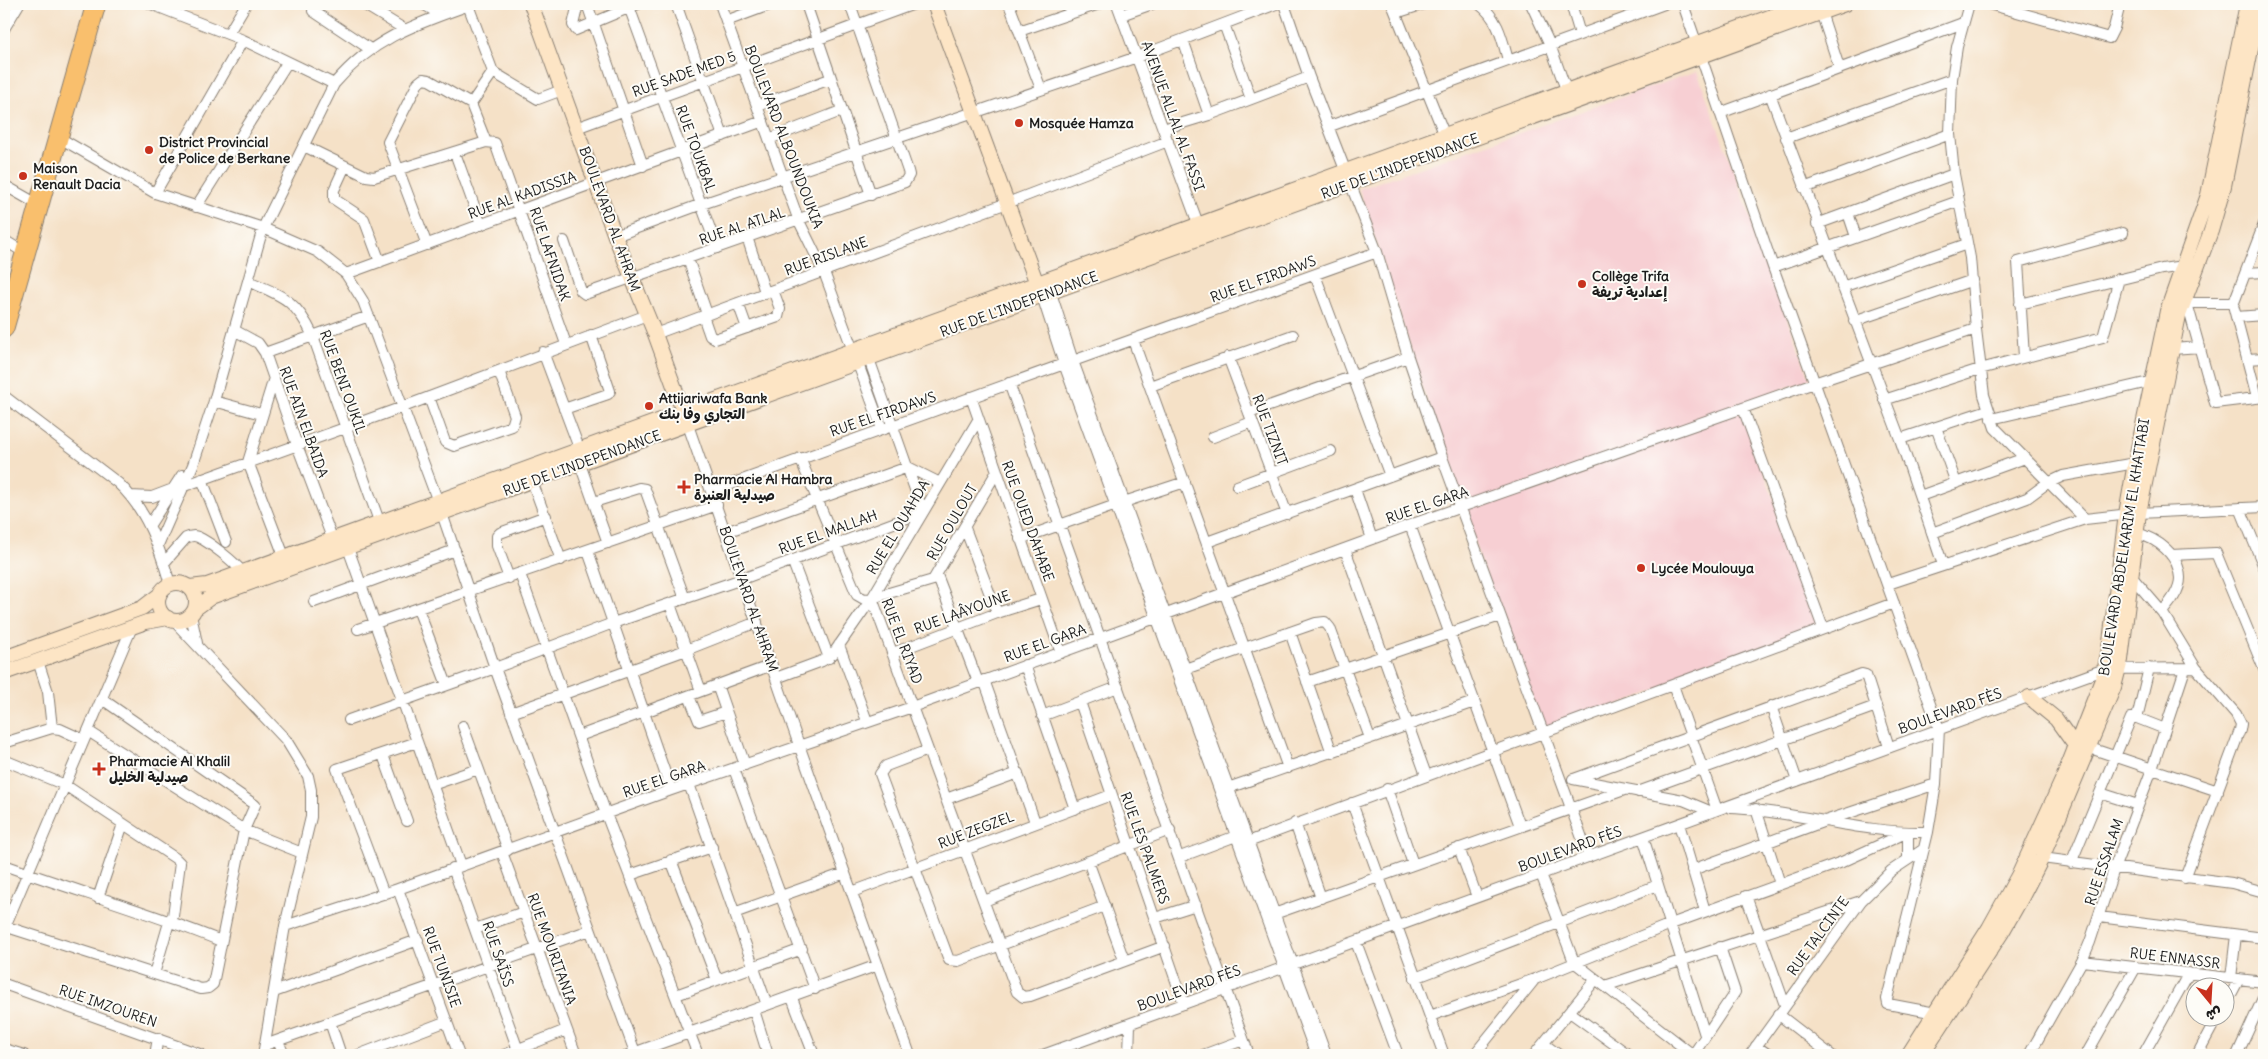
<svg xmlns="http://www.w3.org/2000/svg" width="2268" height="1059" viewBox="0 0 2268 1059" font-family="Delius,'Playpen Sans Arabic',sans-serif">
<style>
.built{fill:#f7cfd3}
.lines{fill:none;stroke-linecap:round;stroke-linejoin:round}
.street-casing{stroke:#887e72;stroke-width:12}
.secondary-casing{stroke:#887e72;stroke-width:16}
.highway-casing{stroke:#887e72;stroke-width:21}
.street{stroke:#fff;stroke-width:10}
.secondary{stroke:#fde5c5;stroke-width:14}
.highway{stroke:#f9bf6d;stroke-width:19}
.poi-dot{fill:#c8321e;stroke:#fdfcf7;stroke-width:2}
.labels{text-anchor:middle;dominant-baseline:central;stroke-width:4;stroke-linejoin:round;paint-order:stroke}
.street-label{font-size:14px;fill:#1c1c1c;stroke:#fdfcf7}
.poi-label{font-size:14px;font-weight:bold;fill:#1c1c1c;stroke:#fdfcf7;text-anchor:start}
</style>
<rect width="100%" height="100%" fill="#fdfcf7"/>
<filter id="ink" filterUnits="userSpaceOnUse"><feTurbulence type="fractalNoise" baseFrequency=".02" numOctaves="2"/><feDisplacementMap in="SourceGraphic" scale="10" xChannelSelector="R" yChannelSelector="G"/><feConvolveMatrix kernelMatrix="1 2 1 2 8 2 1 2 1" color-interpolation-filters="sRGB"/></filter>
<filter id="wash" filterUnits="userSpaceOnUse"><feTurbulence type="fractalNoise" baseFrequency=".0096" numOctaves="4" result="noise"/><feDisplacementMap in="SourceGraphic" scale="20" xChannelSelector="R" yChannelSelector="G"/><feGaussianBlur stdDeviation="1.12" result="paint"/><feColorMatrix in="noise" values="0 0 0 0 0 0 0 0 0 0 0 0 0 0 0 0 0 1.4 0 .05"/><feComposite in="paint" operator="in"/></filter>
<g filter="url(#wash)">
<rect width="100%" height="100%" fill="#f5e1c7"/>
<path class="built" d="M1697,71L1810,379L1739,405L1822,630L1543,732L1461,506L1359,189Z"/>
</g>
<g filter="url(#ink)">
<g class="lines">
<g class="street-casing">
<path id="street" d="M151,4L243,40L334,84
M363,4L404,29
M423,4L441,15
M578,4L573,25L576,30L638,4
M587,4L643,166
M628,4L717,248
M676,4L723,136
M720,4L799,221L824,272L882,429
M806,4L871,195
M1009,4L1041,89
M1117,4L1200,229
M1284,4L1309,77L1377,252L1408,357L1442,457L1589,857
M1392,4L1447,141
M1479,4C1498,18 1502,38 1508,60
M1531,4L1550,45L1568,95
M1571,4L1580,34
M1683,4L1773,267L1939,729L1936,784L1928,832L1887,999L1888,1004L1941,1014
M1969,4L1957,47L1952,79L1950,134L1954,174L1970,258L1976,329L1984,395L1995,428L2085,519
M1989,4L2109,38L2114,28L2120,4
M468,5L493,72L538,99L562,90
M313,11L370,49
M1821,12L1839,67
M1396,13L1424,4
M1121,15L1152,4
M726,21L772,4
M1224,24L1251,99
M4,29L19,4
M1019,31L1099,4
M228,34L246,4
M1183,40L1209,115
M1770,94L1900,439L1943,565
M471,104L493,72
M757,106L830,79
M982,110L1137,57L1276,4
M1720,113L1963,23
M1330,126L1664,4
M576,128L914,4
M1163,129L1209,115L1309,77
M58,137L155,193L263,228L318,252L346,274L363,301L437,499L495,668L636,1055
M1786,138L1952,79
M769,139L841,111
M304,146L366,176L374,177L486,142L495,143L566,344
M455,153L481,225
M345,166L334,190V199L364,219L380,262
M4,185L39,205
M1804,188L1950,134
M155,193L243,40
M1015,200L1168,141
M196,207L287,63
M1848,213L1856,237
M1817,224L1954,174
M615,236L702,204L974,112
M747,237L765,292
M4,240L25,253
M564,241L581,291L585,294L905,182L909,175L908,171L850,4
M427,245L388,142L418,83L423,79L429,80L471,104L486,142
M688,259L707,314
M1773,267L1959,201
M2246,273L2264,272
M346,274L763,121
M1315,275L1390,476
M248,281C283,296 296,300 313,336L379,521
M1842,287L1967,244
M1051,293L1073,361L1326,1055
M1042,296L1064,364L1316,1055
M738,303L747,328
M2183,303H2231L2233,305L2257,397
M2187,303L2215,403L2264,397
M2020,304L2162,269L2183,266
M2233,305L2264,224
M703,316L710,336L715,339L778,317L780,309L773,290
M2236,317L2264,315
M1854,321L1973,280
M234,330L258,343L265,353L297,445L332,538
M655,334L1007,203
M1133,340L1288,768
M2172,349L2200,347
M543,352L579,448
M265,353L369,316
M1228,357L1287,514
M2024,357L2018,262L2123,233
M2247,359L2264,358
M1073,361L1377,252
M274,378L248,462L284,556
M1009,383L1249,1055
M1150,386L1293,335
M4,396L118,483C147,510 159,546 170,584
M429,397L445,442L454,446L512,426L515,416L499,371
M971,397L1061,653
M1884,400L1980,369L2103,337L2119,279
M214,401L261,414
M1743,408L1823,628
M564,409L608,394L610,391L591,335
M1249,413L1408,357
M1991,419L2153,381
M688,425L799,745L910,1055
M1936,427L1956,483
M1213,437L1252,422
M1900,439L1988,410
M800,458L857,595L864,599L872,598L1017,992L1023,997L1030,996L1165,946
M580,464L608,543
M202,479L226,542
M532,481L561,560
M184,486L403,407L647,315
M1237,486L1331,451
M1355,489L1372,539
M712,491L1064,364
M130,496L152,497L173,489
M1920,496L2025,458
M594,502L639,488L645,489L685,599
M1124,502L1185,482
M2240,508L2264,567
M1410,525L1520,826
M149,526L182,475
M965,528L997,613
M726,532L908,467L940,483
M1932,533L2027,498L2046,484L2063,476L2135,463
M2137,533C2157,539 2179,554 2180,578C2180,591 2170,603 2162,612
M1020,539L1116,505
M1207,542L1442,457
M158,545L193,465L214,401L263,228L334,84C374,37 416,24 472,4
M348,548L461,865
M1345,549L1426,775
M588,551L671,790
M2171,555L2216,553L2264,669
M792,560L829,658
M164,563L186,538C190,536 194,535 198,537C209,542 235,562 242,572
M520,574L606,814L698,1055
M937,575L978,682
M2131,576L2162,612L2196,668
M509,578L497,546V536L500,533L546,516
M1888,584L2085,519L2139,513L2264,507
M872,598L933,580L996,473
M314,602L455,550
M670,604L701,691
M418,609L447,685
M191,615L197,643
M173,620L286,740L308,776L311,790V817L285,926L263,1055
M358,629L717,505
M1290,632L1332,753
M839,645L867,721
M893,653L997,613L1041,599
M38,661L48,692L52,728
M1025,665L1075,809
M1185,669L1316,623L1325,622L1330,628L1370,738
M776,678L822,661L833,654L872,598L978,420
M984,680L1035,822
M1307,682L1500,616
M717,685L745,765
M1673,685L1717,810
M689,696L699,721L726,712
M1080,702L1184,1004
M1771,706L1797,781
M511,713L686,650L757,622
M1042,716L1118,687
M2137,718L2149,668
M349,720L495,668L613,623L742,579L923,512L869,359
M463,726L508,850
M88,731L244,830L302,853
M579,736L772,665
M4,743L52,728L60,729L84,740
M2090,748L2218,791
M928,750L886,766L880,774L949,960L958,961L1105,906
M383,755L407,821
M4,760L65,785L175,858L180,863L173,916L170,919L154,974
M734,769L815,989
M1573,779L1683,800L1712,812
M1574,779L1862,674L1866,675L1889,747
M689,784L767,1005
M432,785L478,769
M1228,788L1474,702
M1387,789L1413,864
M1638,792L1876,706
M2100,793L2138,805
M946,799L1018,773
M1352,803L1444,1055
M1731,808C1797,811 1861,834 1928,832
M1756,809L1780,884
M1295,823L1321,898
M1679,824L1705,911
M1643,837L1705,1035
M1248,842L1894,603
M1459,848L1477,897
M502,852L576,1055
M1180,857L1236,836
M2042,858L2232,883L2264,892
M671,860L717,980
M1088,861L1124,960
M2071,863L2131,718H2137L2165,729
M4,865C76,891 150,912 221,941
M453,868L518,1050
M1692,870L1825,821L1936,784
M1541,874L1574,962L1693,1055
M630,875L712,847
M398,889L459,1055
M852,892L1111,795
M384,894L337,769L417,742
M1746,896L1785,1005
M98,898L123,824
M984,901L1170,830
M734,913L845,873
M1274,914L1624,790
M2099,917L2264,938
M1155,918L1196,905
M4,926L201,989L208,988L213,984L244,830L255,805L102,699
M285,926L398,889L671,790L912,707L1410,525L1814,383L1976,329
M4,929L132,627
M475,929L524,912
M1356,942L1398,1055
M2082,961L2264,982
M1415,978L1658,885
M2231,978L2236,935
M4,984L202,1055
M1605,986L1861,901
M274,992L418,940
M676,995L802,949
M792,998L814,1055
M2226,1004L2239,979
M754,1010L768,1055
M1571,1013L1629,1055
M1778,1014L1831,1055
M1430,1016L1535,979L1671,924L1842,862L1908,832V859
M330,1022L341,1055
M278,1041L284,1055
M1544,1044L1559,1055
M265,1045L590,930
M1756,1046L1769,1055
M4,1049L24,1055
M155,1055L158,1038
M358,1055L447,1021
M504,1055L566,1030
M628,1055L878,965
M1043,1055L2105,669L2196,668L2236,714L2241,724L2240,730L2185,878
M1129,1055L1130,1024
M1203,1055L1243,1040
M1474,1055L1535,979
M1534,1055L1596,979
M1693,1055L1735,992L1720,947
M1750,1055L1861,901L1891,871L1924,849
M2029,1055L2082,961L2090,942L2114,869L2152,769L2185,669
M2086,1055L2136,967
M2143,1055L2189,973
M2197,1055L2218,1016
M2237,1055L2264,996"/>
</g>
<g class="secondary-casing">
<path id="secondary" d="M531,4L615,236L655,334L686,419
M934,4L1040,292
M158 602a19 19 0 1 1 38 0a19 19 0 1 1-38 0Z
M190,587L207,585L1805,4
M196,608L211,597L1845,4
M4,658L142,608L159,595
M4,673L146,622L168,618
M2029,697L2056,719L2076,747
M1908,1055L1989,928L2020,872L2064,776L2103,677L2109,649L2126,514L2135,463L2167,311L2208,195L2247,4
M1922,1055L2001,934L2022,897L2042,858L2114,687L2121,660L2139,513L2179,315L2211,231L2224,186L2260,4"/>
</g>
<g class="highway-casing">
<path id="highway" d="M4,328L96,4"/>
</g>
<use href="#street" class="street"/>
<use href="#secondary" class="secondary"/>
<use href="#highway" class="highway"/>
</g>
</g>
<g class="poi-dot">
<circle cx="1019" cy="123" r="5"/>
<circle cx="149" cy="150" r="5"/>
<circle cx="23" cy="176" r="5"/>
<circle cx="1582" cy="284" r="5"/>
<circle cx="649" cy="406" r="5"/>
<path d="M681.5 479.5h5v5h5v5h-5v5h-5v-5h-5v-5h5z"/>
<circle cx="1641" cy="568" r="5"/>
<path d="M96.5 761.5h5v5h5v5h-5v5h-5v-5h-5v-5h5z"/>
</g>
<g class="labels">
<g class="street-label">
<text transform="translate(684 74) rotate(-20)">RUE SADE MED 5</text>
<text transform="translate(1173 116) rotate(70)">AVENUE ALLAL AL FASSI</text>
<text transform="translate(784 137) rotate(69)">BOULEVARD ALBOUNDOUKIA</text>
<text transform="translate(696 149) rotate(70)">RUE TOUKBAL</text>
<text transform="translate(1400 166) rotate(-20)">RUE DE L'INDEPENDANCE</text>
<text transform="translate(522 195) rotate(-20)">RUE AL KADISSIA</text>
<text transform="translate(610 219) rotate(70)">BOULEVARD AL AHRAM</text>
<text transform="translate(742 226) rotate(-19)">RUE AL ATLAL</text>
<text transform="translate(550 254) rotate(71)">RUE LAFNIDAK</text>
<text transform="translate(826 256) rotate(-20)">RUE RISLANE</text>
<text transform="translate(1263 279) rotate(-20)">RUE EL FIRDAWS</text>
<text transform="translate(1019 304) rotate(-20)">RUE DE L'INDEPENDANCE</text>
<text transform="translate(343 382) rotate(70)">RUE BENI OUKIL</text>
<text transform="translate(883 414) rotate(-19)">RUE EL FIRDAWS</text>
<text transform="translate(304 422) rotate(70)">RUE AIN ELBAIDA</text>
<text transform="translate(1270 430) rotate(69)">RUE TIZNIT</text>
<text transform="translate(582 463) rotate(-20)">RUE DE L'INDEPENDANCE</text>
<text transform="translate(1427 505) rotate(-19)">RUE EL GARA</text>
<text transform="translate(1028 521) rotate(70)">RUE OUED DAHABE</text>
<text transform="translate(952 522) rotate(-60)">RUE OULOUT</text>
<text transform="translate(898 527) rotate(-59)">RUE EL OUAHDA</text>
<text transform="translate(828 532) rotate(-20)">RUE EL MALLAH</text>
<text transform="translate(2124 547) rotate(-81)">BOULEVARD ABDELKARIM EL KHATTABI</text>
<text transform="translate(749 599) rotate(71)">BOULEVARD AL AHRAM</text>
<text transform="translate(962 612) rotate(-20)">RUE LAÂYOUNE</text>
<text transform="translate(902 641) rotate(69)">RUE EL RIYAD</text>
<text transform="translate(1045 643) rotate(-20)">RUE EL GARA</text>
<text transform="translate(1950 711) rotate(-20)">BOULEVARD FÈS</text>
<text transform="translate(664 779) rotate(-19)">RUE EL GARA</text>
<text transform="translate(976 830) rotate(-21)">RUE ZEGZEL</text>
<text transform="translate(1145 848) rotate(70)">RUE LES PALMERS</text>
<text transform="translate(1570 849) rotate(-20)">BOULEVARD FÈS</text>
<text transform="translate(2104 862) rotate(-71)">RUE ESSALAM</text>
<text transform="translate(1818 936) rotate(-54)">RUE TALCINTE</text>
<text transform="translate(552 949) rotate(70)">RUE MOURITANIA</text>
<text transform="translate(498 954) rotate(71)">RUE SAÏSS</text>
<text transform="translate(2175 958) rotate(7)">RUE ENNASSR</text>
<text transform="translate(442 967) rotate(70)">RUE TUNISIE</text>
<text transform="translate(1189 988) rotate(-20)">BOULEVARD FÈS</text>
<text transform="translate(108 1006) rotate(19)">RUE IMZOUREN</text>
</g>
<g class="poi-label">
<text x="1029" y="123">Mosquée Hamza</text>
<text x="159" y="142">District Provincial<tspan x="159" dy="16">de Police de Berkane</tspan></text>
<text x="33" y="168">Maison<tspan x="33" dy="16">Renault Dacia</tspan></text>
<text x="1592" y="276">Collège Trifa<tspan x="1592" dy="16">إعدادية تريفة</tspan></text>
<text x="659" y="398">Attijariwafa Bank<tspan x="659" dy="16">التجاري وفا بنك</tspan></text>
<text x="694" y="479">Pharmacie Al Hambra<tspan x="694" dy="16">صيدلية العنبرة</tspan></text>
<text x="1651" y="568">Lycée Moulouya</text>
<text x="109" y="761">Pharmacie Al Khalil<tspan x="109" dy="16">صيدلية الخليل</tspan></text>
</g>
</g>
<rect width="2268" height="1059" fill="none" stroke="#fdfcf7" stroke-width="20"/>
<g transform="translate(2210 1002) rotate(162)"><circle r="24" fill="#fdfcf7" stroke="#a3a29f"/>
<path d="M0-4L9 19L0 12L-9 19Z" fill="#c8321e"/>
<text y="-8" font-size="14" font-weight="bold" text-anchor="middle" fill="#1c1c1c">ش</text>
</g>
</svg>
